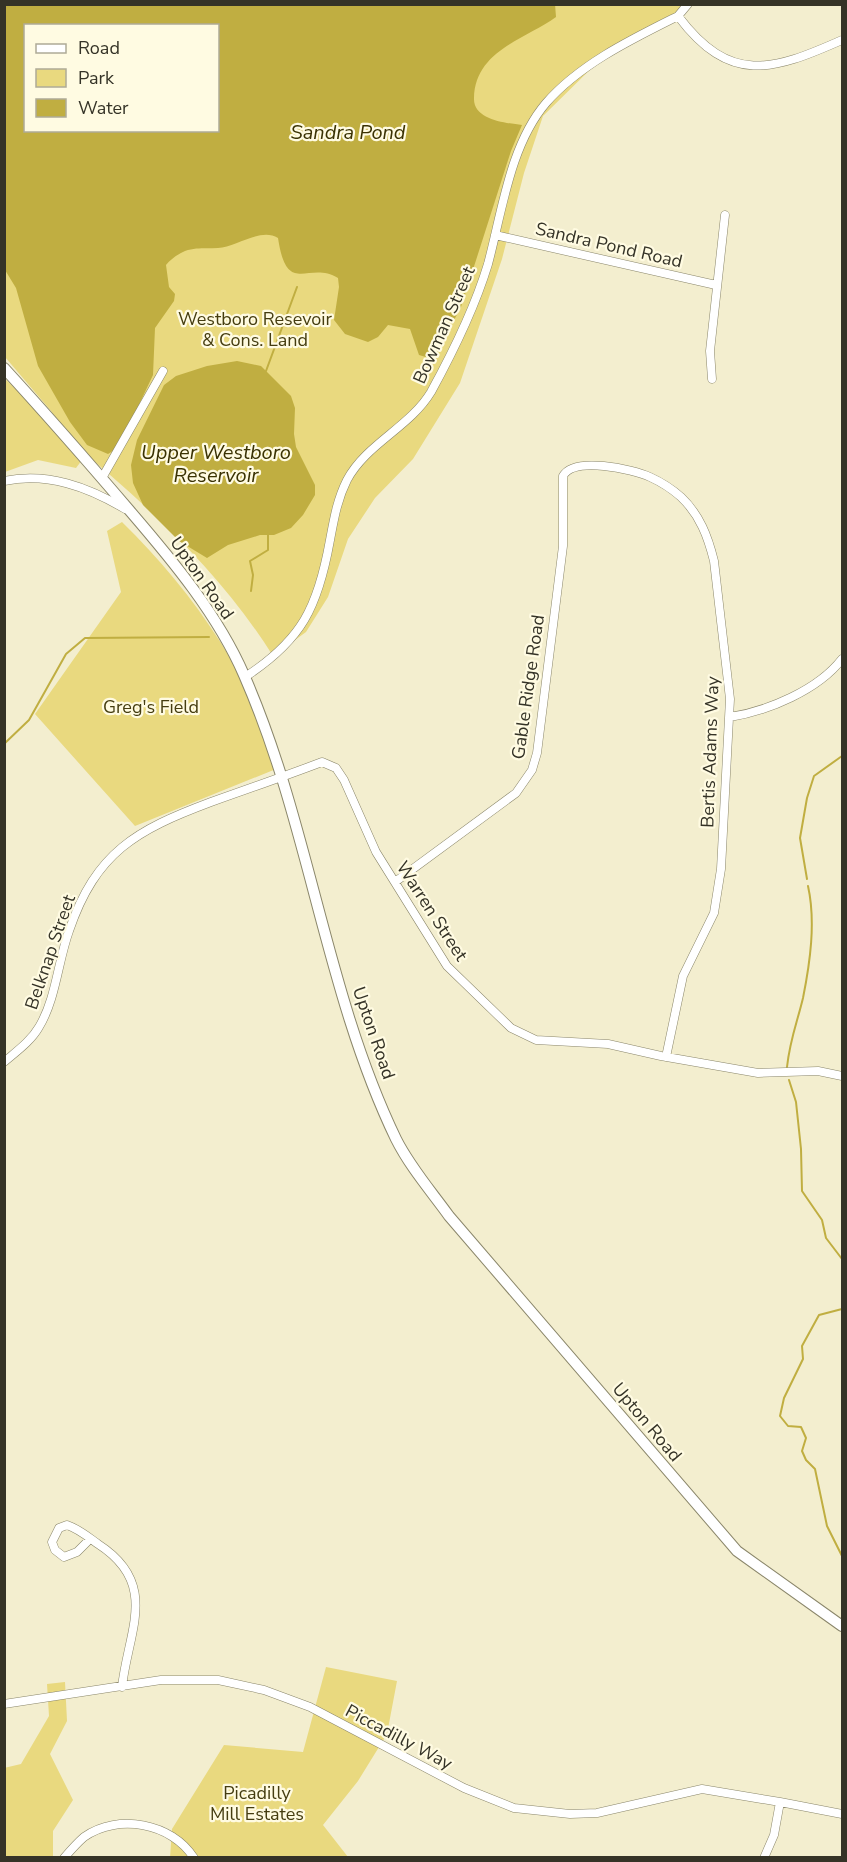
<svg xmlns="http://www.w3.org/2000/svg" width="847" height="1862" viewBox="0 0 847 1862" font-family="'Nunito Sans',sans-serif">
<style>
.green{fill:#e9d97f;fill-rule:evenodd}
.water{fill:#c0ae41;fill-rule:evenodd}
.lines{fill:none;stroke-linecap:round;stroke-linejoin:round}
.stream{stroke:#c0ae41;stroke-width:2}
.minor-casing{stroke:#8a866a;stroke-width:9}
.secondary-casing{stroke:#8a866a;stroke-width:12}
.minor{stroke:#fff;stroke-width:8}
.secondary{stroke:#fff;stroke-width:10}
.labels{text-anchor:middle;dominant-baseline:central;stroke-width:4.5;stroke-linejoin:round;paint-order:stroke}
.street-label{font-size:18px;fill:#353327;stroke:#fffbe2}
.park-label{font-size:18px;fill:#453d10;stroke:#fffbe2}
.water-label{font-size:20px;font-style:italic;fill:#3a3203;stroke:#fffbe2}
</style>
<rect width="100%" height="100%" fill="#f3eecf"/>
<path class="green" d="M5,5H689L608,52L543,116L524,173L502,259L460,383L413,459L375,498L348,539L328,597L306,632L273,656C221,573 149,507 75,445L85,456L76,468L38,460L5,472L4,378L72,442L51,411L5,357ZM26,26H218V130H26Z
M122,522C159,558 193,599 221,643C245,681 259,727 276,769L135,826L35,714L121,592L107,531Z
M326,1667L397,1681L387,1734L358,1781L323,1825L348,1857L170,1858L172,1829L224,1745L303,1752Z
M65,1682L67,1721L50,1754L73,1800L53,1831V1857H5L4,1768L21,1764L49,1716L47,1684Z"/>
<path class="water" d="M555,4L556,17C526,39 475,50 474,98C473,120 506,123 522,125L511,151L461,307L436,354L429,358L419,355L410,329L388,325L378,337L368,342L345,334L334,320L339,287L338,278C308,260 287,298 278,238C261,227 236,247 218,248C206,249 197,247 185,251C178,254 171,259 166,265L169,287L175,294L174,301L155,328L153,375L119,447L108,454L87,445L70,422L38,366L16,288L5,270V5ZM26,26H218V130H26Z
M237,361L261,366L291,396L295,408L294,434L296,447L315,485V495L303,515L291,528L274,535H260L228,545L207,558L179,541L143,505L133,483L131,465L137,440L164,385L176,376L207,366Z"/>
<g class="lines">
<path class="stream" d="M266,371L297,287
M251,591L253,575L250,561L268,550V533
M4,744L29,720L66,654L85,638L209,637
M807,879L800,838L807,798L814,776L842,756
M787,1067C790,1039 797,1023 803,998C810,963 816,922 808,886
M789,1080L796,1102L801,1149L802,1191L822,1220L826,1238L842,1259
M842,1309L819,1315L802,1346L803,1359L784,1398L780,1416L788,1426L801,1427L806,1438L802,1451L806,1460L815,1469L827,1526L842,1556"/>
<g class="minor-casing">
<path id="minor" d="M678,16C730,85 772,71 842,40
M495,235L716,285
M712,379L710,351L725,215
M102,478L163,371
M4,481C48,472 88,487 125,509
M245,677C302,640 318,607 330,540C334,519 337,500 347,480C366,444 410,427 431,392C453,352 475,307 488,264C502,212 510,145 546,103C580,64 632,39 678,16L688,4
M730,717C768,711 818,690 842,659
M395,882L516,793L532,770L537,753L563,546V476C574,456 632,469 650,477C661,482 672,489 681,497C700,515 708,537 714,561L730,699L721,869L714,913L683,976L666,1057
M4,1062C17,1051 31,1041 39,1027C56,999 58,961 69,931C96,852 136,830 211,802C248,789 285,776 322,762L336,768L344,780L376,852L447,966L511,1028L536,1040L608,1044L661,1056L758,1073L818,1071L842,1076
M90,1539L77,1552L64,1557L55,1550L52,1542L59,1528L67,1525C79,1529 88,1537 98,1544C160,1584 128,1631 122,1687
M4,1704L161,1680H218L264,1690L310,1707L464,1788L514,1808L570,1814L597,1813L702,1789L780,1802
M64,1858C70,1851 77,1843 84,1837C118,1813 172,1823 194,1858
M764,1858L774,1835L780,1802L842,1814"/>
</g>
<g class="secondary-casing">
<path id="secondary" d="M4,368C47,415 89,463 130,511C173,561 218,615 244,675C310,825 325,992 396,1139C410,1167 431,1191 449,1216L737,1551L842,1626"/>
</g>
<use href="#minor" class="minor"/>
<use href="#secondary" class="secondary"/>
</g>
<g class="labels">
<g class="street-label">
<text transform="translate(609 245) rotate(13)">Sandra Pond Road</text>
<text transform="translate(444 325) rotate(-66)">Bowman Street</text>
<text transform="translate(202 578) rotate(55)">Upton Road</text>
<text transform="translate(528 687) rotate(-82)">Gable Ridge Road</text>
<text transform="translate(710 752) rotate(-88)">Bertis Adams Way</text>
<text transform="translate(432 911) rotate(57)">Warren Street</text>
<text transform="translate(50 952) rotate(-71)">Belknap Street</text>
<text transform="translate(374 1033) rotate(71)">Upton Road</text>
<text transform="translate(647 1422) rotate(50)">Upton Road</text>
<text transform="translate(399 1737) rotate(28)">Piccadilly Way</text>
</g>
<g class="park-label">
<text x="255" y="319">Westboro Resevoir<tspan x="255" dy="21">&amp; Cons. Land</tspan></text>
<text x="151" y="707">Greg's Field</text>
<text x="257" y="1793">Picadilly<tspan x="257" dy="21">Mill Estates</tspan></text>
</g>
<g class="water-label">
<text x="348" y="132">Sandra Pond</text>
<text x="216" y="452">Upper Westboro<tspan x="216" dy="23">Reservoir</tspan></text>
</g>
</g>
<rect width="847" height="1862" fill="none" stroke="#353327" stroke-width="12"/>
<rect x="24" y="24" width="195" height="108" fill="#fffbe2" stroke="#aeab97" stroke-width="1.5"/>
<rect x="36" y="44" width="30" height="9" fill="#ffffff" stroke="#aeab97" stroke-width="1.5"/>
<text x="78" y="54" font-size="18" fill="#353327">Road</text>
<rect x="36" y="69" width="30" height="18" fill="#e9d97f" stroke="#aeab97" stroke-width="1.5"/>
<text x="78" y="84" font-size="18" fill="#353327">Park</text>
<rect x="36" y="99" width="30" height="18" fill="#c0ae41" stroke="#aeab97" stroke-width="1.5"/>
<text x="78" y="114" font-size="18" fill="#353327">Water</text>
</svg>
